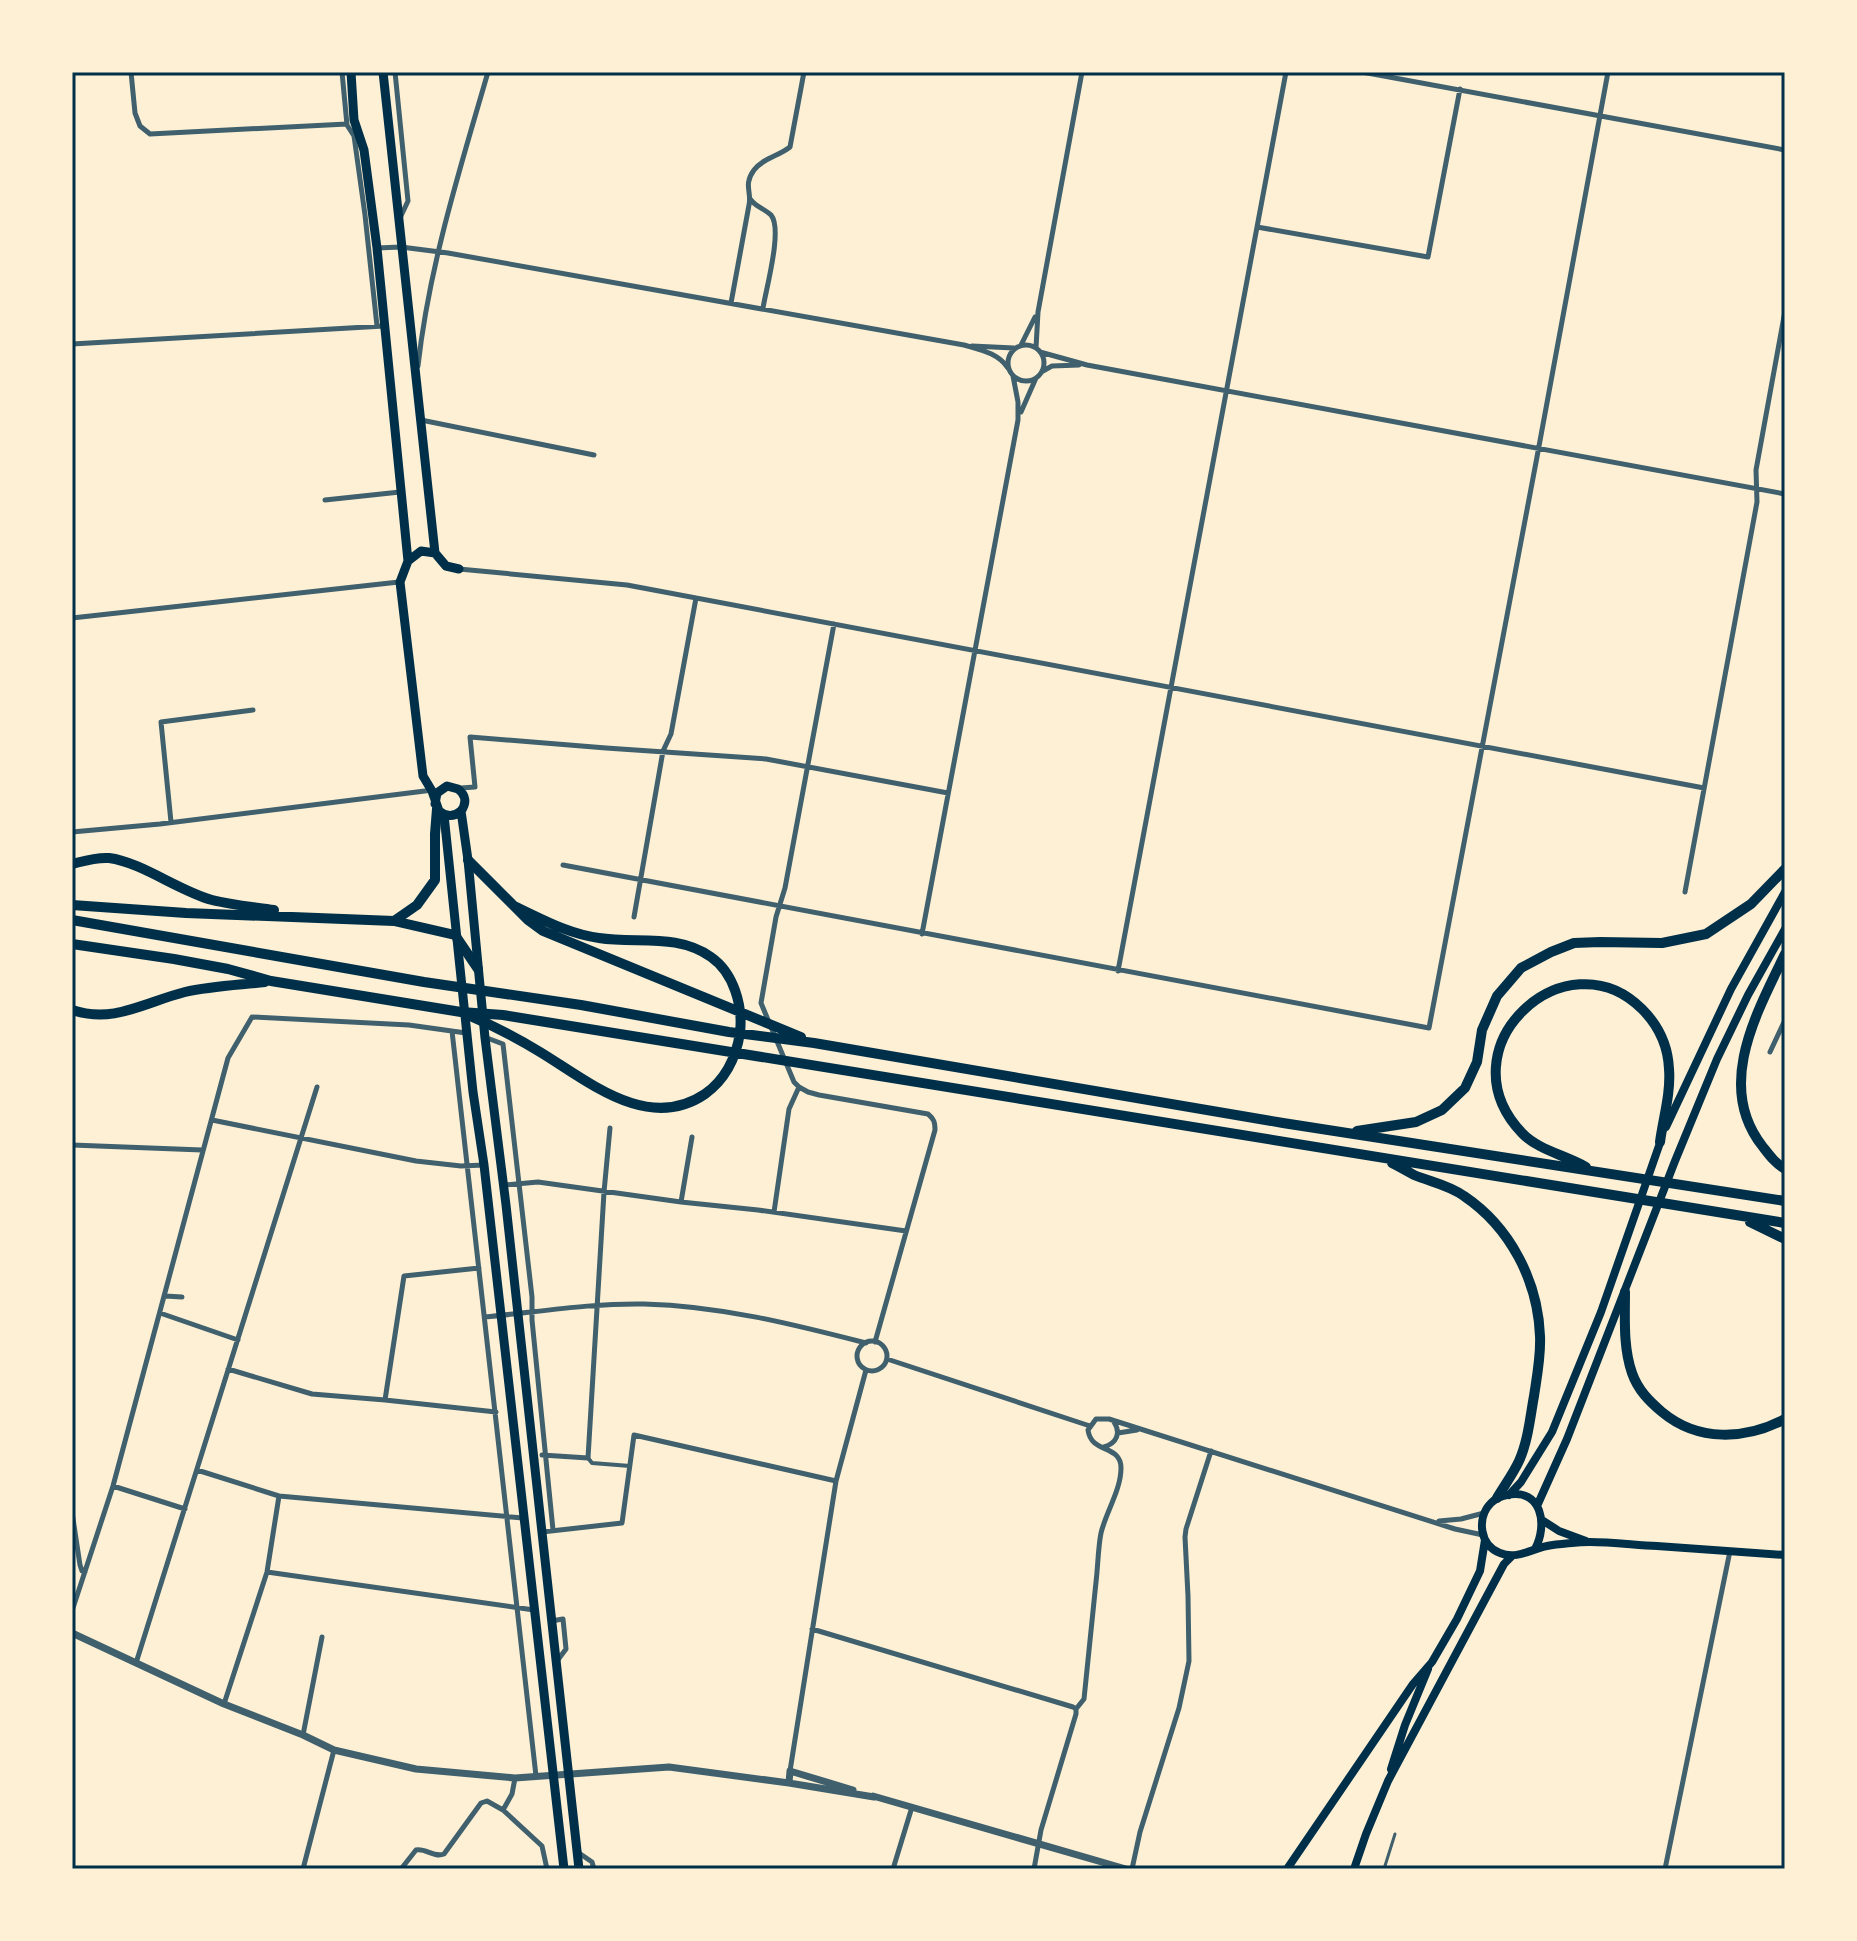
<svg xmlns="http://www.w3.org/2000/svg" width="1857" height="1941" viewBox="0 0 1857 1941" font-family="Helvetica,sans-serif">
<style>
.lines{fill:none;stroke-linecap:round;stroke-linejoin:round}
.service{stroke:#3f606c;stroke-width:3}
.pedestrian{stroke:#3f606c;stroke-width:4}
.minor{stroke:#3f606c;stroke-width:5}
.tertiary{stroke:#3f606c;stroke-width:7}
.secondary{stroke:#003049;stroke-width:8}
.primary{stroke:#003049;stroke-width:9}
.motorway{stroke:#003049;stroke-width:10}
.neatline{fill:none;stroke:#003049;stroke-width:3}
</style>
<rect width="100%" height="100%" fill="#fdf0d5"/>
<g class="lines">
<path class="service" d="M1384,1869L1395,1834"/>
<path class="pedestrian" d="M588,1458L592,1463L630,1466"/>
<path class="minor" d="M131,72L135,113L140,126L150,134L347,124
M342,72L347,125L354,136L365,215L377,326
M395,72L408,201L400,218
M1362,72L1785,150
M751,200C756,207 765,209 771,215C783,229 766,289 763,308
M1257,227L1428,257L1460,89
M377,248L401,247L448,253L964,345C981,350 998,353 1008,368
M731,303C737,270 743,238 749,205C752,192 743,185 754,170C763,158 779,156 790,147L804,72
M72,344L384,326
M1021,345L1035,317
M1008 363a18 18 0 1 1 36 0a18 18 0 1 1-36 0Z
M972,346L1014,348
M1036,348L1038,312L1082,72
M1040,352L1087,365L1785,494
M418,366C429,266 460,169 488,72
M1043,371L1052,366L1079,365
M1021,412L1036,378
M421,420L594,455
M325,500L400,492
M459,569L627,585L1704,788
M72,618L399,582
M834,624L785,888L776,917L761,1003L794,1082L799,1087L808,1092L819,1095L928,1114C934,1119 935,1122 935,1130L875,1342
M461,788L475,787L470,737L606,748L766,759L948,793
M171,822L161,722L253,710
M72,832L160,824L433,790
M563,865L1429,1028L1537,457L1608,72
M1685,892L1757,502L1756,470L1785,311
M634,917L663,751L671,734L696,598
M922,934L1018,420V402L1013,376
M1118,971L1286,72
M452,1031L536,1776
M487,1038L503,1044L532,1297V1320L553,1530
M1770,1052L1785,1020
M212,1120L416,1161L461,1166L484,1165
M72,1145L202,1150
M504,1185L538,1182L681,1202L758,1210L906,1231
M681,1202L692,1137
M774,1212L789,1109L799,1087
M165,1296L182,1297
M160,1313L238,1340
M485,1317C538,1312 591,1303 644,1304C721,1306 792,1324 866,1343
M857 1356a15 15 0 1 1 30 0a15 15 0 1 1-30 0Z
M887,1359L1090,1426
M228,1369L312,1394L385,1400L496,1412
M385,1400L404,1276L479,1268
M1118,1433L1137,1430
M1104,1447C1117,1443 1121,1433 1114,1422
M542,1455L588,1458L604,1192L610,1128
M197,1470L279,1496L523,1518
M113,1486L185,1509
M72,1512L80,1565L82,1571L85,1572
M1439,1521L1461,1519L1484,1513
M542,1532L622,1523L634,1435L836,1481
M267,1572L534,1610
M72,1611L113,1486L228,1058L252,1017L409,1025L466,1033
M551,1621L563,1619L566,1649L557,1661
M812,1629L1073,1707L1076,1709
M136,1663L317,1087
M224,1704L267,1572L279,1496
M1076,1709L1084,1699C1088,1660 1092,1621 1096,1582C1098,1566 1098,1548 1101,1533C1106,1512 1121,1490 1121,1468C1121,1444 1091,1454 1088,1430L1096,1419H1109L1455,1529L1483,1535
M303,1735L322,1637
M790,1771L836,1481L866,1370
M503,1810L512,1794L515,1778
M579,1853L592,1862L594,1869
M303,1869L334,1750
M401,1869L416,1850C426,1848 434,1858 444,1854L481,1803L487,1801L503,1810L542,1846L547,1869
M893,1869L912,1807
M1034,1869L1041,1830L1076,1714V1709
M1132,1869L1140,1832L1179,1708L1189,1661L1188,1596L1185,1537L1186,1529L1211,1451
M1665,1869L1730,1551"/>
<path class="tertiary" d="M72,1633L224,1704L303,1735L334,1750L416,1769L515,1778L669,1767L789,1783L874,1797
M789,1783L790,1771L853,1790
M873,1796L1126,1869"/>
<path class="secondary" d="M1666,1127L1731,989L1785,892
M1509,1495L1521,1482L1552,1432L1601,1312L1661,1140
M1537,1506L1567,1439L1675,1161L1717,1059L1748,995L1785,929
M1542,1520L1559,1531L1586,1541
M1535,1549C1548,1525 1542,1488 1507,1495C1501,1496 1495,1499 1491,1503C1476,1518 1480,1546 1500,1553C1517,1560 1531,1549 1547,1546C1557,1544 1580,1542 1590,1542C1612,1542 1635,1545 1657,1546C1699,1549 1742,1552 1785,1555
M1391,1769L1405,1725L1428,1669
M1287,1869L1413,1684L1432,1662L1457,1619L1480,1571L1485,1540
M1354,1869L1366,1834L1388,1781L1504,1564L1512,1556"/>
<path class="primary" d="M351,72L354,120L364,150L377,248L408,561
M383,72L435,553
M459,569L446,566L435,553L421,551L408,561L400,582L423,776L432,791L439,811C446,817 454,817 461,811
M435,804L437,793L447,786L458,789C466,795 467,803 461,811L468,860L485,1038L506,1205L579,1869
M444,815L473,1092L484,1165L564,1869"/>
<path class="motorway" d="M468,860L528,920L543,931L801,1037
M72,864C84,861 96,857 109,858C141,862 179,891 212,900C232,905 254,907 274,910
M72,905L186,913L394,921L455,935L478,969
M72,920L424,982L581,1005L729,1032L814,1043L1283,1123L1785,1201
M394,921L417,905L435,880V834L437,809
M72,944L174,959L228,969L271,981L461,1012L503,1015L1785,1223
M1785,954C1756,1014 1715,1087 1763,1147C1770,1156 1775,1163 1785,1169
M72,1010C114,1024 145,1002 185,992C211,986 238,985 265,982
M470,1016C494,1026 517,1038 540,1052C588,1081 648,1133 705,1094C726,1079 736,1058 740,1033C743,1006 734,973 711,957C677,933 637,944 599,938C568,934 542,919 514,906
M1357,1131L1416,1122L1442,1110L1465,1088L1477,1062L1482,1030L1497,996L1521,968L1551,952L1574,943L1600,942L1662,943L1706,934L1751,904L1785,869
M1392,1163C1400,1167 1407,1171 1414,1175C1431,1182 1449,1185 1464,1196C1510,1227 1538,1281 1540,1336C1541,1356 1537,1376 1534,1396C1530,1418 1528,1441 1519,1461C1513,1474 1504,1486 1497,1498
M1586,1167C1565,1155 1538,1150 1522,1133C1441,1048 1566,933 1642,1009C1658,1025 1668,1046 1669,1069C1671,1093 1663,1119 1660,1142
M1750,1222L1785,1239
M1625,1292C1625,1319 1623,1347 1632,1373C1638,1390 1649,1401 1662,1412C1698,1442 1745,1440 1785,1419"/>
</g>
<rect width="1857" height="1941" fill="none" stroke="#fdf0d5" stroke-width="148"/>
<rect x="74" y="74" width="1709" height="1793" class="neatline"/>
</svg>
